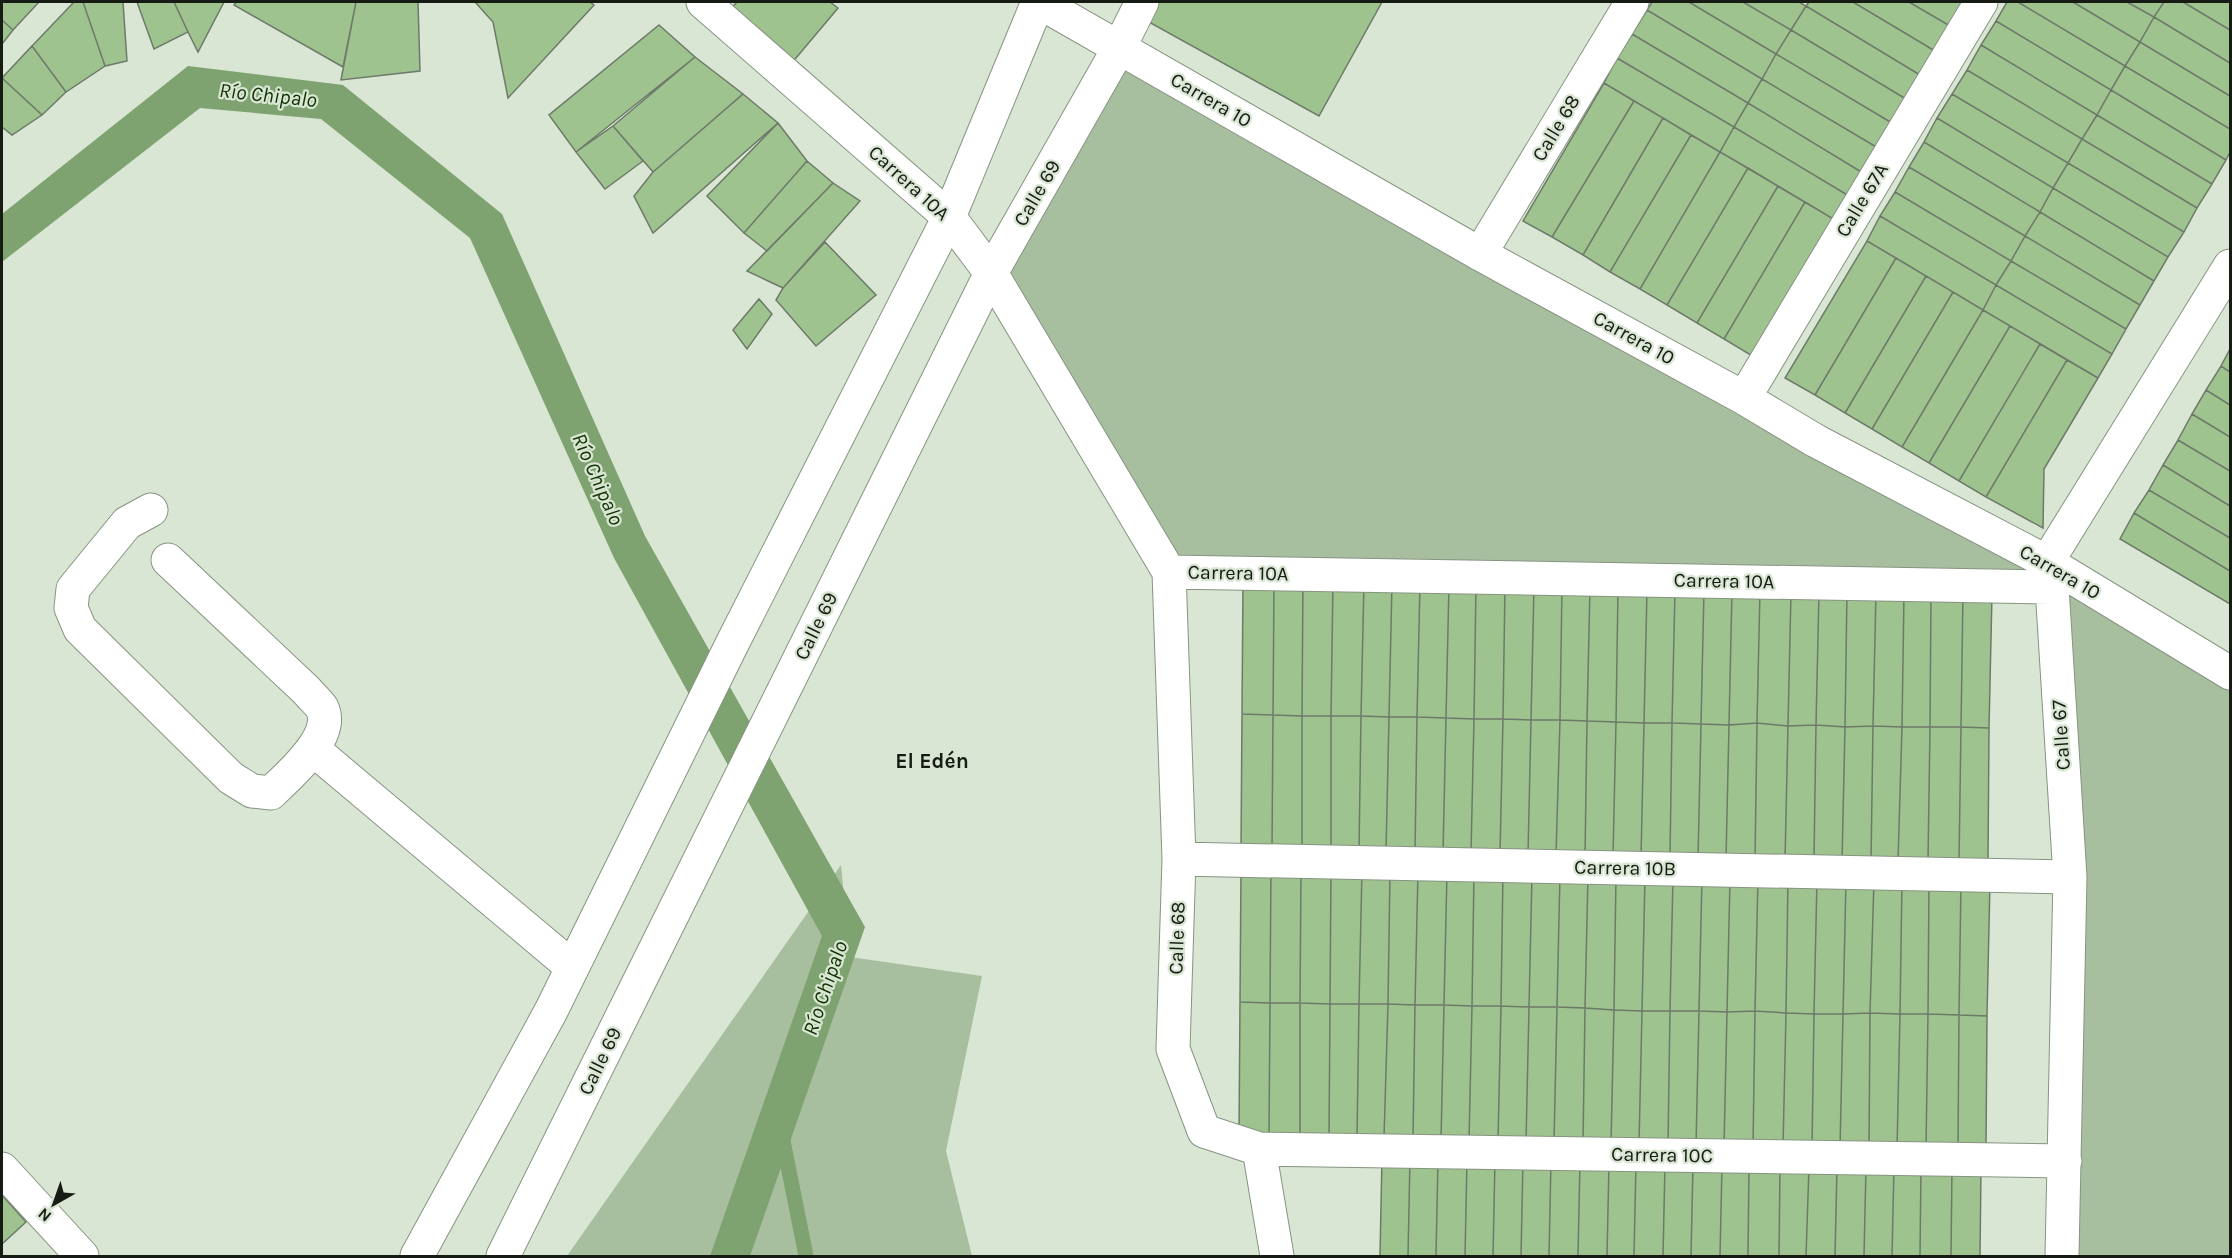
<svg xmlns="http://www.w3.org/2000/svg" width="2232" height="1258" viewBox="0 0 2232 1258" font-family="Karla,sans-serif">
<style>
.green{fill:#a8bf9f}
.water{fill:#7ea270}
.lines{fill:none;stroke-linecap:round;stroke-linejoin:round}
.stream{stroke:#7ea270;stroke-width:15}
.building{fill:#9ec38f;stroke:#6d7a69;stroke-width:1.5}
.minor-casing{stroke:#879482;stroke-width:35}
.minor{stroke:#fff;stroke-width:33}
.labels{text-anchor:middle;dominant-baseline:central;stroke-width:4.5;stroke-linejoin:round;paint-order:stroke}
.street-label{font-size:20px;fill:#161b14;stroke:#d8e6d3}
.water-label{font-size:21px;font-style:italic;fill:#103300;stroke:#d8e6d3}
.neighbourhood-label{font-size:21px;font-weight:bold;fill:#161b14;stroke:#d8e6d3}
</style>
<rect width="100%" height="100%" fill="#d8e6d3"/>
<path class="green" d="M1119,48L2230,673V1256H2062L2052,587L1169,572L991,273Z
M841,865L850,957L982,976L946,1151L972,1256H567Z"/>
<path class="water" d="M188,66L343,85L502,214L645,536L865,927L750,1256H710L822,936L614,558L470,238L321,119L200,108L2,262V214Z"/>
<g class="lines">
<path class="stream" d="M782,1136L806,1256"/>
</g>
<path class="building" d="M2,2H39L13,30L2,20Z
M74,2H83L105,66L66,92L32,46Z
M83,2H123L127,61L105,66Z
M137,2H174L188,32L154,49Z
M174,2H224L198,52L188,32Z
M236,2H356L343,67L234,5Z
M356,2H418L420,71L341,80Z
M475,2H590L594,5L508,98L493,22Z
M737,2H830L838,8L791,64L729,11Z
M1158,2H1382L1319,116L1147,21Z
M1652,2H1689L1776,54L1762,79L1647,10Z
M1689,2H1743L1791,30L1776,54Z
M1743,2H1799L1806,6L1791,30Z
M1809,2H1853L1935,51L1920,75L1806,6Z
M1853,2H1909L1950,26L1935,51Z
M1909,2H1962L1950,26Z
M2007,2H2018L2125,66L2111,90L1996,21Z
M2018,2H2073L2140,42L2125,66Z
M2073,2H2127L2154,17L2140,42Z
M2127,2H2164L2154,17Z
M2164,2H2183L2230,30V63L2154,17Z
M2183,2H2230V30Z
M1806,6L1920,75L1906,99L1791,30Z
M1647,10L1762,79L1748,103L1632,34Z
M2154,17L2230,63V96L2140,42Z
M2,20L13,30L2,44Z
M1996,21L2111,90L2097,115L1981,45Z
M659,25L695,57L576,152L549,115Z
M1791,30L1906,99L1892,123L1776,54Z
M1632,34L1748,103L1734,127L1617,58Z
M2140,42L2230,96V129L2125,66Z
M1981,45L2097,115L2082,139L1967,70Z
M32,46L66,92L42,115L2,78Z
M1776,54L1892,123L1878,148L1762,79Z
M695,57L743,94L653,172L613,126Z
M1617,58L1734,127L1720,152L1604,83Z
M2125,66L2230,129V152L2226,160L2111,90Z
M1967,70L2082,139L2068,163L1952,94Z
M2,78L42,115L12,135L2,127Z
M1762,79L1878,148L1863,173L1748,103Z
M1604,83L1634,101L1552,237L1523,221Z
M2111,90L2226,160L2212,184L2097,115Z
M743,94L778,123L653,233L634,196L653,172Z
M1952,94L2068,163L2053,188L1937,118Z
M1634,101L1663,118L1583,255L1552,237Z
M1748,103L1863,173L1849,196L1734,127Z
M2097,115L2212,184L2197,208L2082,139Z
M1663,118L1691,135L1610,272L1583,255Z
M1937,118L2053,188L2040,212L1924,142Z
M778,123L807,161L744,233L707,196Z
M613,126L643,161L605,189L576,152Z
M1734,127L1849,196L1835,220L1720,152Z
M1691,135L1720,152L1640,289L1610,272Z
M2082,139L2197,208L2184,232L2068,163Z
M1924,142L2040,212L2025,236L1909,167Z
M1720,152L1748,168L1667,305L1640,289Z
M807,161L833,183L767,251L744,233Z
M2068,163L2184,232L2168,257L2053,188Z
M1909,167L2025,236L2011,261L1895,192Z
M1748,168L1778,186L1697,323L1667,305Z
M833,183L860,201L783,288L747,271Z
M1778,186L1805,202L1724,339L1697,323Z
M2053,188L2168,257L2154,281L2040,212Z
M1895,192L2011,261L1996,285L1880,216Z
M1805,202L1835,220L1754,357L1724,339Z
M2040,212L2154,281L2140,305L2025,236Z
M1880,216L1996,285L1983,310L1867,241Z
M2025,236L2140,305L2126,329L2011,261Z
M1867,241L1896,258L1815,395L1785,378Z
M825,242L876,295L816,346L776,300L783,288Z
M1896,258L1926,276L1845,413L1815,395Z
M2011,261L2126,329L2112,354L1996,285Z
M1926,276L1953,292L1872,429L1845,413Z
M1996,285L2112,354L2098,378L1983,310Z
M1953,292L1983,310L1902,447L1872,429Z
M759,299L772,314L747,349L733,330Z
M1983,310L2010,326L1929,463L1902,447Z
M2010,326L2040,344L1959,481L1929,463Z
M2040,344L2067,360L1986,497L1959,481Z
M2230,349V372L2221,366Z
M2067,360L2098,378L2044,469L2043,528L1986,497Z
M2221,366L2230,372V405L2206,390Z
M2206,390L2230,405V437L2192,414Z
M2192,414L2230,437V471L2178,440Z
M2178,440L2230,471V506L2163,465Z
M2163,465L2230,506V538L2149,490Z
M2149,490L2230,538V571L2134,513Z
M2134,513L2230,571V604L2120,539Z
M1243,581H1274L1273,715L1242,714Z
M1274,581H1303L1302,716L1273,715Z
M1303,581H1333L1331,716H1302Z
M1333,581L1364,582L1361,716H1331Z
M1364,582L1392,583L1389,717L1361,716Z
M1392,583L1420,584L1417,717H1389Z
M1420,584H1449L1446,718L1417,717Z
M1449,584L1476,585L1474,719L1446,718Z
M1476,585H1505L1503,719H1474Z
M1505,585L1534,586L1531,720L1503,719Z
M1534,586H1562L1560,720H1531Z
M1562,586L1590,587L1587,721L1560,720Z
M1590,587L1618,588L1616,722L1587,721Z
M1618,588L1647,590L1644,723L1616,722Z
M1647,590H1675L1672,723H1644Z
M1675,590H1704L1701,724L1672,723Z
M1704,590L1732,591L1729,725L1701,724Z
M1760,590L1791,592L1788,726L1757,723Z
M1760,590L1757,723L1729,725L1732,591Z
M1791,592H1819L1816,725L1788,726Z
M1819,592L1847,593L1845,727L1816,725Z
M1876,592L1873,726L1845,727L1847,593Z
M1876,592L1904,593L1902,727L1873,726Z
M1931,592L1963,593L1961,727H1930Z
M1931,592L1930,727H1902L1904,593Z
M1963,593L1992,594L1989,728L1961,727Z
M1242,714L1273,715L1272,849L1241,848Z
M1273,715L1302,716V849H1272Z
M1302,716H1331V850L1302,849Z
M1331,716H1361L1359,850H1331Z
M1361,716L1389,717L1386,851L1359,850Z
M1389,717H1417L1415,852L1386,851Z
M1417,717L1446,718L1443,853L1415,852Z
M1446,718L1474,719L1471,853H1443Z
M1474,719H1503L1500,854L1471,853Z
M1503,719L1531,720L1528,854H1500Z
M1531,720H1560L1556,855L1528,854Z
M1560,720L1587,721L1585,856L1556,855Z
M1587,721L1616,722L1613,857L1585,856Z
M1616,722L1644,723L1641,857H1613Z
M1644,723H1672L1670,857H1641Z
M1672,723L1701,724L1698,858L1670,857Z
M1757,723L1755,859H1726L1729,725Z
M1757,723L1788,726L1785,860L1755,859Z
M1701,724L1729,725L1726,859L1698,858Z
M1816,725L1845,727L1842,861L1814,860Z
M1816,725L1814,860H1785L1788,726Z
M1873,726L1902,727L1898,861H1871Z
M1873,726L1871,861H1842L1845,727Z
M1902,727H1930L1928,861H1898Z
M1930,727H1961L1959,861H1928Z
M1961,727L1989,728L1988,862L1959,861Z
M1241,869H1271L1270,1003L1240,1002Z
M1271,869H1301L1300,1003H1270Z
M1301,869H1331L1330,1004L1300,1003Z
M1331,869L1362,870L1359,1004H1330Z
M1362,870L1390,871L1388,1004H1359Z
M1390,871H1418L1415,1005L1388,1004Z
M1418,871L1447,872L1444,1005H1415Z
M1447,872H1474L1472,1006L1444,1005Z
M1474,872L1503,873L1501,1006H1472Z
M1503,873L1532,874L1529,1007L1501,1006Z
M1532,874H1560L1557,1007H1529Z
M1560,874L1588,875L1585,1008L1557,1007Z
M1588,875L1616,876L1614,1010L1585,1008Z
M1616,876L1645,877L1642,1011L1614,1010Z
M1645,877H1673L1670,1011H1642Z
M1673,877H1702L1699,1011H1670Z
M1702,877L1730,879L1727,1012L1699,1011Z
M1758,878L1788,879L1786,1013L1755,1011Z
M1758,878L1755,1011L1727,1012L1730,879Z
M1788,879H1817L1814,1014L1786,1013Z
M1817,879L1846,880L1843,1014H1814Z
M1846,880H1874L1870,1013L1843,1014Z
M1874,880H1902L1900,1014L1870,1013Z
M1902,880H1929L1928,1014H1900Z
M1929,880L1961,881L1959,1015L1928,1014Z
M1961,881L1990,882L1987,1016L1959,1015Z
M1240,1002L1270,1003L1269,1136H1239Z
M1270,1003H1300V1137L1269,1136Z
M1300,1003L1330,1004L1329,1137H1300Z
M1330,1004H1359L1357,1138L1329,1137Z
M1359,1004H1388L1384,1138H1357Z
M1388,1004L1415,1005L1413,1140L1384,1138Z
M1415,1005H1444L1441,1140H1413Z
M1444,1005L1472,1006L1469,1141L1441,1140Z
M1472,1006H1501L1498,1141H1469Z
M1501,1006L1529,1007L1526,1142L1498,1141Z
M1529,1007H1557L1554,1142H1526Z
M1557,1007L1585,1008L1583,1143L1554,1142Z
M1585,1008L1614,1010L1611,1144L1583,1143Z
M1614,1010L1642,1011L1639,1144H1611Z
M1642,1011H1670L1668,1145L1639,1144Z
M1670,1011H1699L1696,1146L1668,1145Z
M1699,1011L1727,1012L1724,1146H1696Z
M1755,1011L1753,1146H1724L1727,1012Z
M1755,1011L1786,1013L1783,1147L1753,1146Z
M1786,1013L1814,1014L1812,1148L1783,1147Z
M1870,1013L1900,1014L1897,1149L1869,1148Z
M1870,1013L1869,1148L1840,1149L1843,1014Z
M1814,1014H1843L1840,1149L1812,1148Z
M1900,1014H1928L1926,1149H1897Z
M1928,1014L1959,1015L1958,1149H1926Z
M1959,1015L1987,1016L1986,1149H1958Z
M1382,1157L1410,1158L1408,1256H1380Z
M1410,1158L1438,1159L1436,1256H1408Z
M1438,1159H1467L1465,1256H1436Z
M1467,1159L1495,1160L1493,1256H1465Z
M1495,1160H1523L1521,1256H1493Z
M1523,1160L1551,1161L1549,1256H1521Z
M1551,1161H1580L1578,1256H1549Z
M1580,1161L1609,1163L1607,1256H1578Z
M1609,1163H1636L1634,1256H1607Z
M1636,1163L1665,1164L1663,1256H1634Z
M1665,1164H1693L1691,1256H1663Z
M1693,1164L1722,1165L1720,1256H1691Z
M1722,1165H1749L1748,1256H1720Z
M1749,1165L1780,1166L1779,1256H1748Z
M1780,1166L1809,1167L1806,1256H1779Z
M1809,1167H1837L1835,1256H1806Z
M1837,1167H1866L1864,1256H1835Z
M1866,1167H1894L1892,1256H1864Z
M1894,1167H1921L1920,1256H1892Z
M1921,1167H1952L1951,1256H1920Z
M1952,1167L1981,1168L1980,1256H1951Z
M2,1195L26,1222L2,1244Z"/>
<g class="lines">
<g class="minor-casing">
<path id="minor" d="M703,2L949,217L991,273L1169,572L1179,859L1173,1049L1204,1131L1259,1149L1277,1256
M1039,2L1480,254L1744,398L1816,441L2047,562L2230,673
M1480,254L1632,2
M1744,398L1981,2
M151,510L127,523L73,589L71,608L80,629L231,778L252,791L271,793C288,776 336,737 322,708C318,702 311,696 306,690L168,560
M1169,572L2052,587
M314,750L572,967
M1179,859L2070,877
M1259,1149L2065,1161
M2,1169L82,1256
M417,1256L551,1011L732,644L949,217L1038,2
M503,1256L991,273L1119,48L1142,2
M2062,1256L2070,877L2052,587L2047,562L2230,266"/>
</g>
<use href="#minor" class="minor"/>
</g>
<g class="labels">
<g class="street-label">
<text transform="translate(1211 100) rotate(30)">Carrera 10</text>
<text transform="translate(1556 128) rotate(-59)">Calle 68</text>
<text transform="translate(909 183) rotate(42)">Carrera 10A</text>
<text transform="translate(1037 193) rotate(-60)">Calle 69</text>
<text transform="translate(1862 200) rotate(-59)">Calle 67A</text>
<text transform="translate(1634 338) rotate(29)">Carrera 10</text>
<text transform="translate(2060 572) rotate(30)">Carrera 10</text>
<text transform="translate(1238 573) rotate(1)">Carrera 10A</text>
<text transform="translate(1724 581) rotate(1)">Carrera 10A</text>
<text transform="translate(816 626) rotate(-64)">Calle 69</text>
<text transform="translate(2061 735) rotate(-94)">Calle 67</text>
<text transform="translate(1625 868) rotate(1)">Carrera 10B</text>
<text transform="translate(1177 938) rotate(-88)">Calle 68</text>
<text transform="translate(600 1061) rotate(-64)">Calle 69</text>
<text transform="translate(1662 1155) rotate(1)">Carrera 10C</text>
</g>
<g class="water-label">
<text transform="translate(268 95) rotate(6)">Río Chipalo</text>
<text transform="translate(598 479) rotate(66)">Río Chipalo</text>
<text transform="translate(825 988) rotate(-71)">Río Chipalo</text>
</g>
<g class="neighbourhood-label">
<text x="932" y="761">El Edén</text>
</g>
</g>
<rect width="2232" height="1258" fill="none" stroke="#161b14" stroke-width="6"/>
<g transform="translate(54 1204) rotate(220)" stroke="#d8e6d3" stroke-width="4.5" paint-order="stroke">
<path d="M0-4.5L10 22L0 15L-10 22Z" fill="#161b14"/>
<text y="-9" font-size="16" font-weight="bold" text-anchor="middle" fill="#161b14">N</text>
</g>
</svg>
